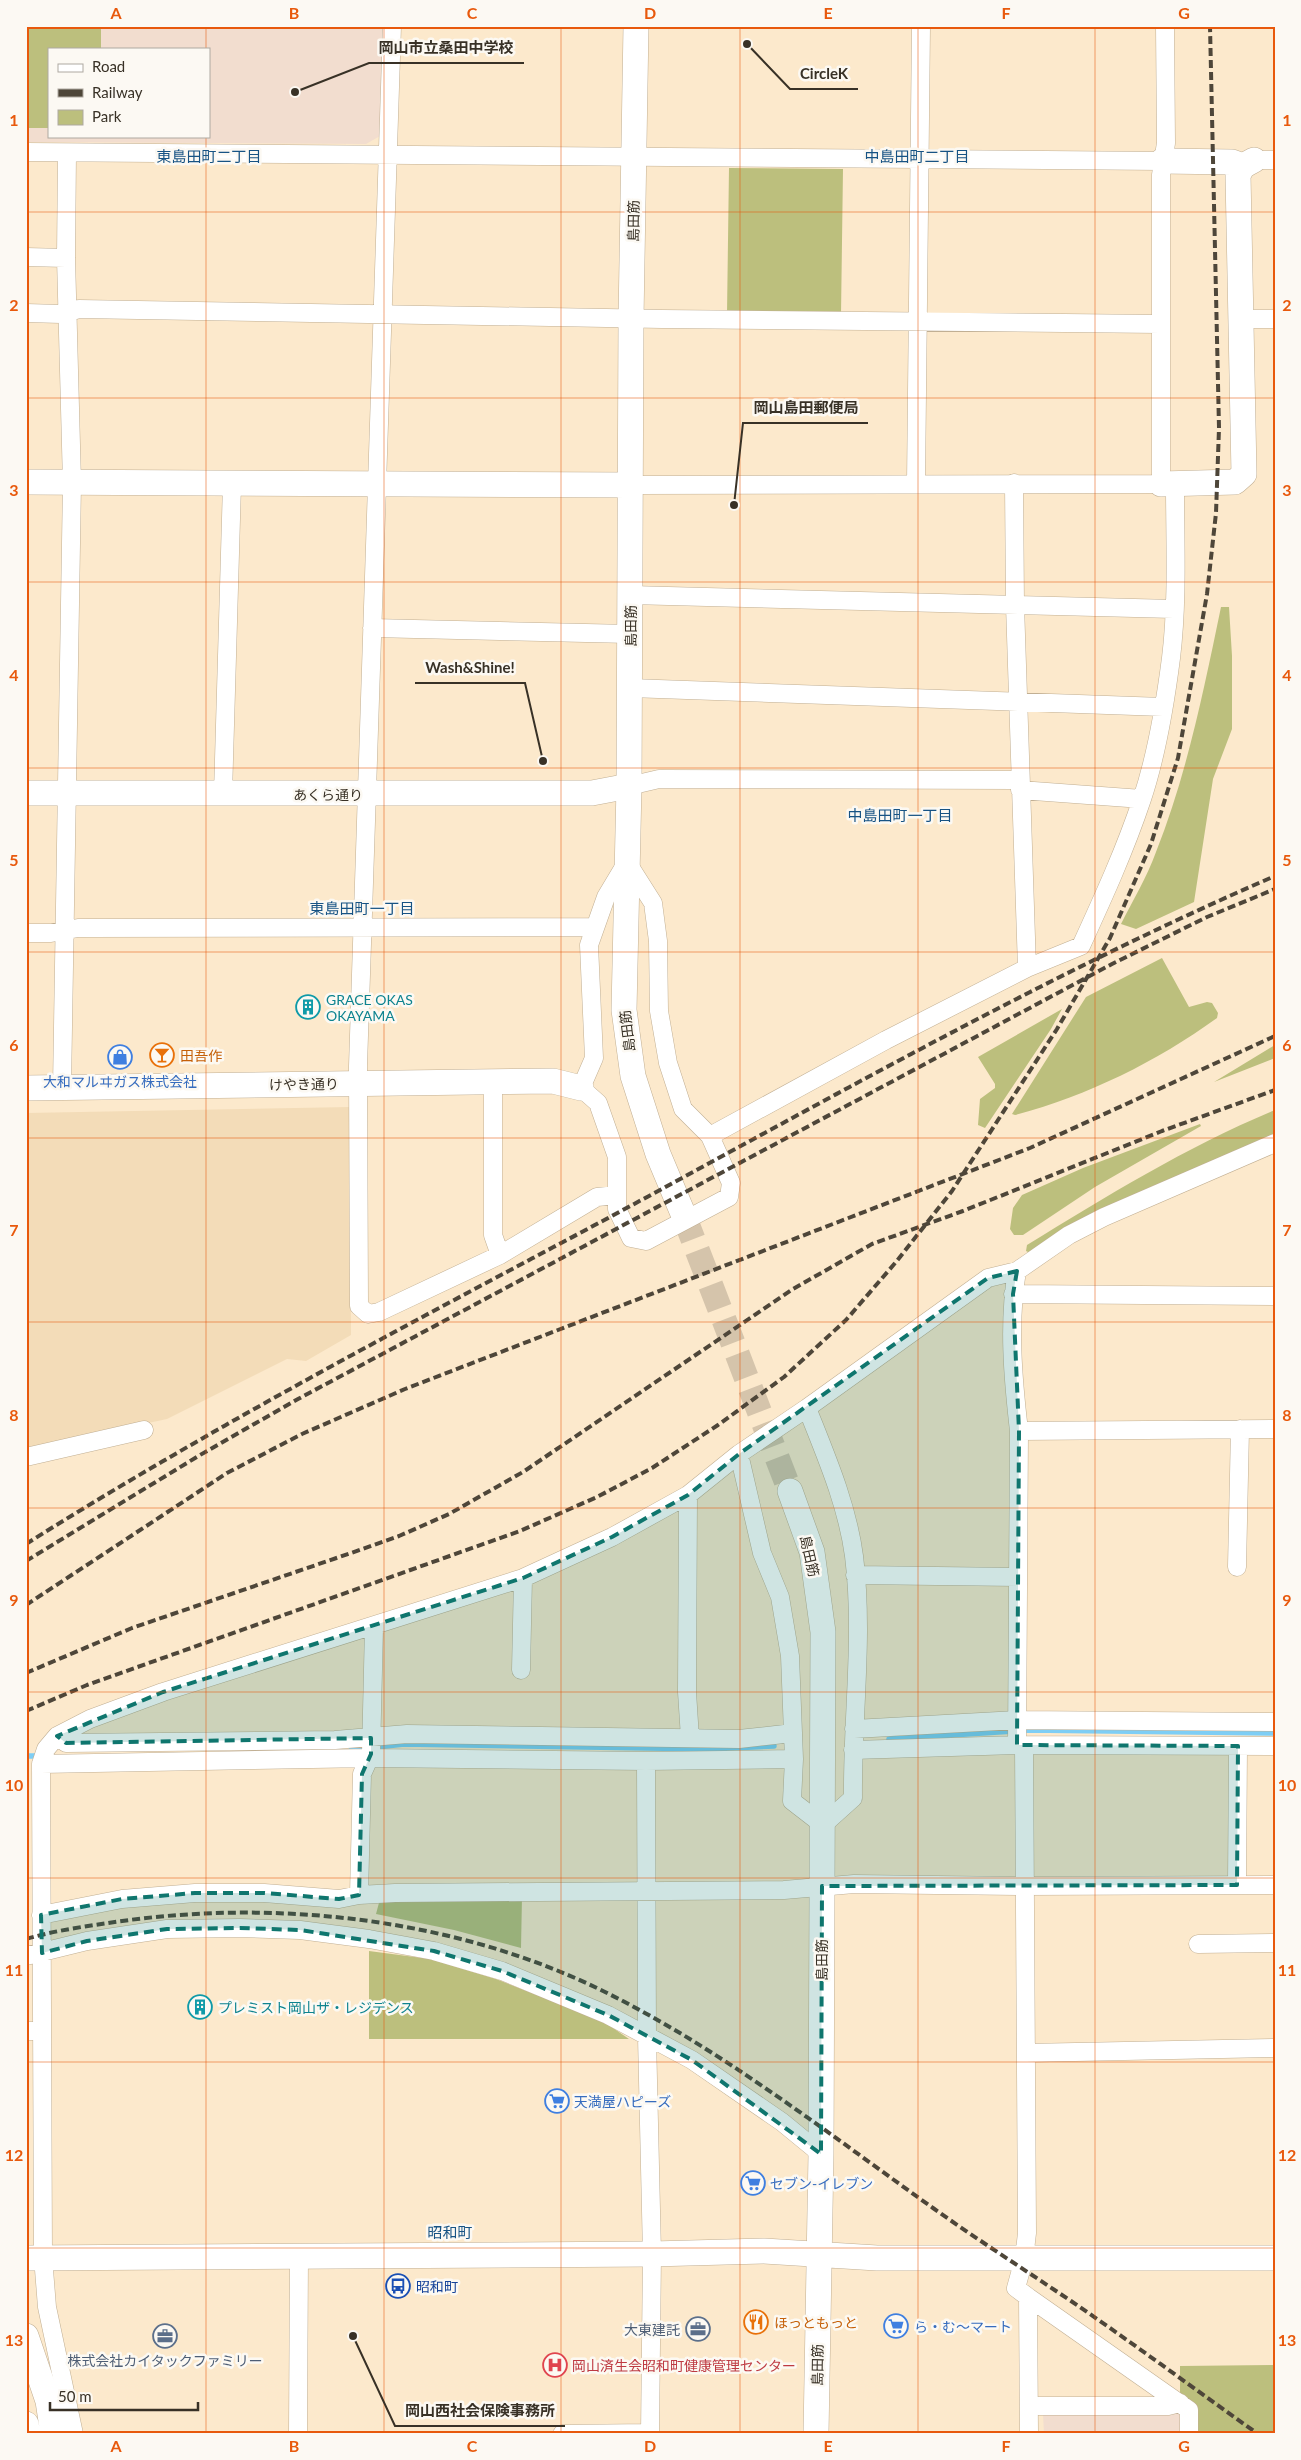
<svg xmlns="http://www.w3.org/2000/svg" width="1301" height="2460" viewBox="0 0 1301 2460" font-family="Lato,'Noto Sans JP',sans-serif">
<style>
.built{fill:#f3dcb8}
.education{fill:#f2ddcf;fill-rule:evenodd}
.green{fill:#bcbf7d}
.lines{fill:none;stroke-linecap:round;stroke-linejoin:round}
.stream{stroke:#7ecef5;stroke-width:5.5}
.secondary-tunnel{stroke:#d5c4ab;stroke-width:25;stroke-dasharray:25 12;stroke-linecap:butt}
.street-casing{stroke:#c1af93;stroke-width:19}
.secondary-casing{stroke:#c1af93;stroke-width:26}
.street{stroke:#fff;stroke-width:18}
.secondary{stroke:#fff;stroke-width:25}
.rail{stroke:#4e4639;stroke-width:4;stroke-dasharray:8 4;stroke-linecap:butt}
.marked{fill:#0f766e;fill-opacity:0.2;stroke:#0f766e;stroke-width:4;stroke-dasharray:10 6;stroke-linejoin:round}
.grid{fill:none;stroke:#e8590c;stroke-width:1;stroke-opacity:0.55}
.labels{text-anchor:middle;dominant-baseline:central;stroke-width:5;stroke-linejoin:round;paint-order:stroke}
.street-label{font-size:14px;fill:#383126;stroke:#fcf9f3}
.culture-label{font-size:14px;fill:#0d838f;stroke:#fcf9f3;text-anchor:start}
.food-label{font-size:14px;fill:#c56008;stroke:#fcf9f3;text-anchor:start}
.shop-label{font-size:14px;fill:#366cbe;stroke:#fcf9f3;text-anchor:start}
.transit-label{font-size:14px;fill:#164399;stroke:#fcf9f3;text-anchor:start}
.service-label{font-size:14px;fill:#4e5e75;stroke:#fcf9f3;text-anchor:end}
.health-label{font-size:14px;fill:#be3a42;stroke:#fcf9f3;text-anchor:start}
.neighbourhood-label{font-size:15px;fill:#175384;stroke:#fcf9f3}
.leader{fill:none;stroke:#383126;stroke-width:2}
.callout-dot{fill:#383126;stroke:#fcf9f3;stroke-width:2}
.callout-label{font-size:15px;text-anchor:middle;font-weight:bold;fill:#383126;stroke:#fcf9f3;stroke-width:5;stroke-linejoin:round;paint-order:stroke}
.neatline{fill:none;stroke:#e8590c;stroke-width:2}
.grid-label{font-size:16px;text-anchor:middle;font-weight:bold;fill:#e8590c}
</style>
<rect width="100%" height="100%" fill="#fce9cc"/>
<path class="built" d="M350,1107L351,1335L306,1361L287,1359L167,1419L26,1449V1113Z"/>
<path class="education" d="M26,26H384L380,136L366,144L26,142ZM49,49H209V136H49Z
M1043,2414H1181V2434H1044Z"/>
<path class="green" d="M26,26H101V49H49V128H26Z
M729,168L843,169L841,315L727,314Z
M1221,607H1229L1232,656V729L1213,779L1194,902L1136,929L1121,924C1133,900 1147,877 1156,852C1187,774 1204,689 1221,607Z
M1162,958L1189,1007L1207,1002L1212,1003L1218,1013L1217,1018C1156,1062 1087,1096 1015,1115L1012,1114L1086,997Z
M1062,1009L1051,1029L985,1128L978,1125L980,1099L995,1088V1084L978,1057Z
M1275,1045V1058L1214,1082Z
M1275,1110V1138L1030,1253L1026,1251L1027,1245C1107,1196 1188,1146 1275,1110Z
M1200,1124L1201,1126L1095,1187L1023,1235H1014L1010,1229L1013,1208L1022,1195L1083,1168Z
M522,1897L521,1948L454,1930L376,1914L380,1899Z
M369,1951L430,1959L496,1979L603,2021L629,2039H369Z
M1275,2365V2434H1198V2407L1180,2393V2366Z"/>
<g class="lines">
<path class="stream" d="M889,1739L1028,1730L1275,1733
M351,1750L404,1744L709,1749L774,1746
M26,1756H42"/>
<path class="secondary-tunnel" d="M684,1216L790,1491"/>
<g class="street-casing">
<path id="street" d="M392,26L358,1066L359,1306L368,1314L379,1312L500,1255L597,1197L617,1195
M26,152L1162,161
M1254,160H1275
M26,257L66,258
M26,313L61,314L79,309L662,319L1160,324
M1241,319H1275
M916,484L921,26
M631,485L1161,484V175L1166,143L1165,26
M630,595L1174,609
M372,628L630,634
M630,688L1163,707
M629,786L659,779L1020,780
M1020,790L1142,799
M223,794L232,484
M627,862L653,903L658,941L659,1011L668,1063L683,1109L710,1136L731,1183L729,1197L646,1241L631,1238L617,1209V1157L598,1103L581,1088L594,1058L589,945L606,897Z
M26,933H51L78,928L595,927
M1027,968L1081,946C1103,898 1125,850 1142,799C1157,754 1165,705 1171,658C1178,601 1175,541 1175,484
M493,1082V1235L500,1255
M62,1087L72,483L66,258L67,153
M710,1136L886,1040L1027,968L1015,605L1014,483
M1017,1271C1008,1323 1013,1379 1019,1431L1017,1745
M1013,1294L1275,1296
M1019,1431L1275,1429
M739,1454L762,1553L780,1597L790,1656L794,1759L792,1801L823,1825L853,1798C852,1718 864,1636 854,1556C847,1504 826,1456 807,1408
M26,1457L144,1430
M688,1495L687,1692L690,1738
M1237,1567L1240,1429
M855,1575L1018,1577
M521,1670L523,1578
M854,1729L1017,1720L1275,1722
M57,1736L66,1743L335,1740L407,1734L739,1739L793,1733
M1024,1745L1027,2233L1024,2259L1016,2288L1028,2297L1029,2434
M853,1750L1017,1745L1275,1746
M646,1761L647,2037L652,2254L650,2434
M41,1764L370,1758L646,1761L794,1759
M1237,1885L1238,1746
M359,1895L362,1774L371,1754L374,1627
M41,1915L122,1899L195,1893H264L339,1899L359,1895L395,1893L784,1890L854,1884L1024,1886L1275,1885
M1198,1944L1275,1943
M26,1956L87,1941L167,1929L240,1928L300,1930L369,1939L434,1951L502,1971L608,2015L692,2060L782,2122L821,2154
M26,2031H42
M1026,2053L1275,2048
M1028,2297L1189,2410V2434
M1029,2406H1168L1180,2403
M74,2434L47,2307L43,2257L41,1764L46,1749L57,1736L90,1719L163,1692L523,1578L612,1537L688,1495L739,1454L807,1408L988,1278L1017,1271L1069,1235L1104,1217L1275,1143
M298,2434L299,2254
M562,2434L650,2433"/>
</g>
<g class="secondary-casing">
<path id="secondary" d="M636,26L631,319L629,786L624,1010L633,1076L658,1154L684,1216
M1162,161L1232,162L1243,166
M26,482L631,485
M1161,484L1235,482L1244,474L1238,175L1243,166L1254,160
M26,793H592L629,786
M26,1088L553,1081L581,1088
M790,1491L812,1552L823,1632L821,2154L816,2434
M26,2258L652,2254L764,2251L877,2258H1275
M26,2336L48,2401L53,2434
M26,2424L28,2434"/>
</g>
<use href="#street" class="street"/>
<use href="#secondary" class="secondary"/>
<path class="rail" d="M26,1544C215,1425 413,1322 610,1217C829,1099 1046,975 1275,876
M26,1561L200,1455L298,1399L1112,964L1207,917L1275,889
M26,1605L227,1473L302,1434L405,1389L1030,1148L1275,1036
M26,1673L132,1628L351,1553L399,1536L449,1514L523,1472L793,1289L872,1244L963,1211L1162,1131L1275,1090
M26,1711L87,1685L520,1531L597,1497L652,1468L718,1425L784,1377L846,1320L896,1262L952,1191L1057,1029L1110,938L1151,844L1178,758L1207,594L1216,513L1219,428L1210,26
M26,1939C53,1931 81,1927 108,1923C271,1898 453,1917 603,1991C721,2049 826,2132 933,2208C978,2240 1025,2270 1071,2301C1134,2344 1196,2390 1258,2434"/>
</g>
<path class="marked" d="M1017,1271L1013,1294L1019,1431L1017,1745L1238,1746L1237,1885L822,1886L821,2154L692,2060L608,2015L502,1971L434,1951L300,1930L240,1928L167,1929L87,1941L42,1953L41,1915L122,1899L195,1893H264L339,1899L359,1895L362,1774L371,1754V1738L66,1743L57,1736L163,1692L523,1578L612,1537L688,1495L739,1454L988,1278Z"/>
<path class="grid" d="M206,26V49M384,26V2434M561,26V2434M740,26V2434M918,26V2434M1095,26V2434M206,136V2434M26,212H1275M26,398H1275M26,582H1275M26,768H1275M26,952H1275M26,1138H1275M26,1322H1275M26,1508H1275M26,1692H1275M26,1878H1275M26,2062H1275M26,2248H1275"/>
<defs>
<g id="building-ring" transform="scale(1.25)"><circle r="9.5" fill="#fcf9f3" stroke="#0f9aa8" stroke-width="1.5"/><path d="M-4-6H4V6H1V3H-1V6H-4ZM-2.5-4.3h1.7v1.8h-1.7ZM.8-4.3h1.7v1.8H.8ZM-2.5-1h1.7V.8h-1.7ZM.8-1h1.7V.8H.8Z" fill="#0f9aa8"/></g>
<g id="bar-ring" transform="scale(1.25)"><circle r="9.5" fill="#fcf9f3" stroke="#e8710a" stroke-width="1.5"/><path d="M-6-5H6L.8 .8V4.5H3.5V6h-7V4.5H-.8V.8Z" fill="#e8710a"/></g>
<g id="shop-ring" transform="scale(1.25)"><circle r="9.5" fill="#fcf9f3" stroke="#3f7fe0" stroke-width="1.5"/><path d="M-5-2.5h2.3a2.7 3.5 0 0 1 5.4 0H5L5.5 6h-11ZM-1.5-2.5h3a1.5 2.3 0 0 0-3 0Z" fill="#3f7fe0"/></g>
<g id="supermarket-ring" transform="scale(1.25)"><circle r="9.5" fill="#fcf9f3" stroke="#3f7fe0" stroke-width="1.5"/><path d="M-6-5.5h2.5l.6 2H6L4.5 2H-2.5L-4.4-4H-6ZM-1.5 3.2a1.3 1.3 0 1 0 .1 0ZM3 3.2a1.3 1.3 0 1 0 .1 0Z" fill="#3f7fe0"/></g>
<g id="bus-ring" transform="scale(1.25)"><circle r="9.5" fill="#fcf9f3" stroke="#1a4fb4" stroke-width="1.5"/><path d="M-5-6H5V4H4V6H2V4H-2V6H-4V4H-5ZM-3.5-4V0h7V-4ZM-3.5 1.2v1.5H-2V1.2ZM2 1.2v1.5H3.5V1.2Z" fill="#1a4fb4"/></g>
<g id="restaurant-ring" transform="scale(1.25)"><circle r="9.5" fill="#fcf9f3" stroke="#e8710a" stroke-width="1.5"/><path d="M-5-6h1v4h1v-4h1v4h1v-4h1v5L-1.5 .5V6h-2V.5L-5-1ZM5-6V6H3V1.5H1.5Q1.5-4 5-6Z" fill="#e8710a"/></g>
<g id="office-ring" transform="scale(1.25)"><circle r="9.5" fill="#fcf9f3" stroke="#5c6f8a" stroke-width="1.5"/><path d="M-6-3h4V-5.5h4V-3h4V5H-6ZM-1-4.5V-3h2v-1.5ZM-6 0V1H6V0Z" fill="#5c6f8a"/></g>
<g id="hospital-ring" transform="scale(1.25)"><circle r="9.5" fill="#fcf9f3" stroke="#e0444e" stroke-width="1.5"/><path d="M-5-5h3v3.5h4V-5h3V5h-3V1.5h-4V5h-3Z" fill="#e0444e"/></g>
</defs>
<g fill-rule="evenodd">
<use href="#building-ring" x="308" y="1007"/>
<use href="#bar-ring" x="162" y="1055"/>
<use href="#shop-ring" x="120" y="1057"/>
<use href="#building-ring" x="200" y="2007"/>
<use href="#supermarket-ring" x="557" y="2101"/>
<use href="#supermarket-ring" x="753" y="2183"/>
<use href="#bus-ring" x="398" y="2286"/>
<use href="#restaurant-ring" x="756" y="2322"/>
<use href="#supermarket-ring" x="896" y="2326"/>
<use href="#office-ring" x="698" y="2329"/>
<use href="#office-ring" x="165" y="2336"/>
<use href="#hospital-ring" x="555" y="2365"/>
</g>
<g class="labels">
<g class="street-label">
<text transform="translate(633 221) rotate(-89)">島田筋</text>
<text transform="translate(630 626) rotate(-90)">島田筋</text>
<text x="328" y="794">あくら通り</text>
<text transform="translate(627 1031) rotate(-97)">島田筋</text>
<text transform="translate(304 1084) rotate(-1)">けやき通り</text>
<text transform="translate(810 1556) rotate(77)">島田筋</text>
<text transform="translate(821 1960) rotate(-90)">島田筋</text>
<text transform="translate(817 2365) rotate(-89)">島田筋</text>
</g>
<g class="culture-label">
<text x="326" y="999">GRACE OKAS<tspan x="326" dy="16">OKAYAMA</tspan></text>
<text x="218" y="2007">プレミスト岡山ザ・レジデンス</text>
</g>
<g class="food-label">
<text x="180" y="1055">田吾作</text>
<text x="774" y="2322">ほっともっと</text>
</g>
<g class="shop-label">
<text x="120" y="1081" text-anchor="middle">大和マルヰガス株式会社</text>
<text x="574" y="2101">天満屋ハピーズ</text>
<text x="770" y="2183">セブン-イレブン</text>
<text x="914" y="2326">ら・む〜マート</text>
</g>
<g class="transit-label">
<text x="416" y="2286">昭和町</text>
</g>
<g class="service-label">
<text x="680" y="2329">大東建託</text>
<text x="165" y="2360" text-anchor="middle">株式会社カイタックファミリー</text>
</g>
<g class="health-label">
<text x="572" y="2365">岡山済生会昭和町健康管理センター</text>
</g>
<g class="neighbourhood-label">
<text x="209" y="156">東島田町二丁目</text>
<text x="917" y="156">中島田町二丁目</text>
<text x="900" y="815">中島田町一丁目</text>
<text x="362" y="908">東島田町一丁目</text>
<text x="450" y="2232">昭和町</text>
</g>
</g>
<path class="leader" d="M295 92L369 63H524M747 44L790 89H858M734 505L743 423H868M543 761L525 683H415M353 2336L395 2426H565"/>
<g class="callout-dot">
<circle cx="295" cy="92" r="5"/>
<circle cx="747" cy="44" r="5"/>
<circle cx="734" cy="505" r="5"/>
<circle cx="543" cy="761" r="5"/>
<circle cx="353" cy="2336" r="5"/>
</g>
<g class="callout-label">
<text x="446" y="53">岡山市立桑田中学校</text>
<text x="824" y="79">CircleK</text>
<text x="806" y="413">岡山島田郵便局</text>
<text x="470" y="673">Wash&amp;Shine!</text>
<text x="480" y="2416">岡山西社会保険事務所</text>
</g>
<rect width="1301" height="2460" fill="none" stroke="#fcf9f3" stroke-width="55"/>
<rect x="48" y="48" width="162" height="90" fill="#fcf9f3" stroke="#aea9a1"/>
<rect x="58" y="64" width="25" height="8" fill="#ffffff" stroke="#aea9a1"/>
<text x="92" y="72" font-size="15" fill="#383126">Road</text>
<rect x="58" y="89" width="25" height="8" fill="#4e4639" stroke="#aea9a1"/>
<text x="92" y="98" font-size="15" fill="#383126">Railway</text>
<rect x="58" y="110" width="25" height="15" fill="#bcbf7d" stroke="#aea9a1"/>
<text x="92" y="122" font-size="15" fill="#383126">Park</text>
<path d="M50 2402v8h148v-8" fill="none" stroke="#383126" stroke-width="2.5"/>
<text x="58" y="2402" font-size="15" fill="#383126" stroke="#fcf9f3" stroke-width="4" paint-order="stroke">50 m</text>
<rect x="28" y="28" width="1246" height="2404" class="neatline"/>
<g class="grid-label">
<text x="116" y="19">A</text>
<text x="294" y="19">B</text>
<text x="472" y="19">C</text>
<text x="650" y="19">D</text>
<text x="828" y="19">E</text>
<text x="1006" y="19">F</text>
<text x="1184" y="19">G</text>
<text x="14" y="126">1</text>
<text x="1287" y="126">1</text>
<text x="14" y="311">2</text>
<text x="1287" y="311">2</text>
<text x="14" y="496">3</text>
<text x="1287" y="496">3</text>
<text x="14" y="681">4</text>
<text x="1287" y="681">4</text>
<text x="14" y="866">5</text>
<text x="1287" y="866">5</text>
<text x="14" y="1051">6</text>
<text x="1287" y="1051">6</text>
<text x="14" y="1236">7</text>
<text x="1287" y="1236">7</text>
<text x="14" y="1421">8</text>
<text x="1287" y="1421">8</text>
<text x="14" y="1606">9</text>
<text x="1287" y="1606">9</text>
<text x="14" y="1791">10</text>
<text x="1287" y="1791">10</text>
<text x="14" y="1976">11</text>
<text x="1287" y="1976">11</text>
<text x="14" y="2161">12</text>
<text x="1287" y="2161">12</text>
<text x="14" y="2346">13</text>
<text x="1287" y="2346">13</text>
<text x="116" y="2452">A</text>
<text x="294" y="2452">B</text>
<text x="472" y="2452">C</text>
<text x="650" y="2452">D</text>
<text x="828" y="2452">E</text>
<text x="1006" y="2452">F</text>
<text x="1184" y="2452">G</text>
</g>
</svg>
